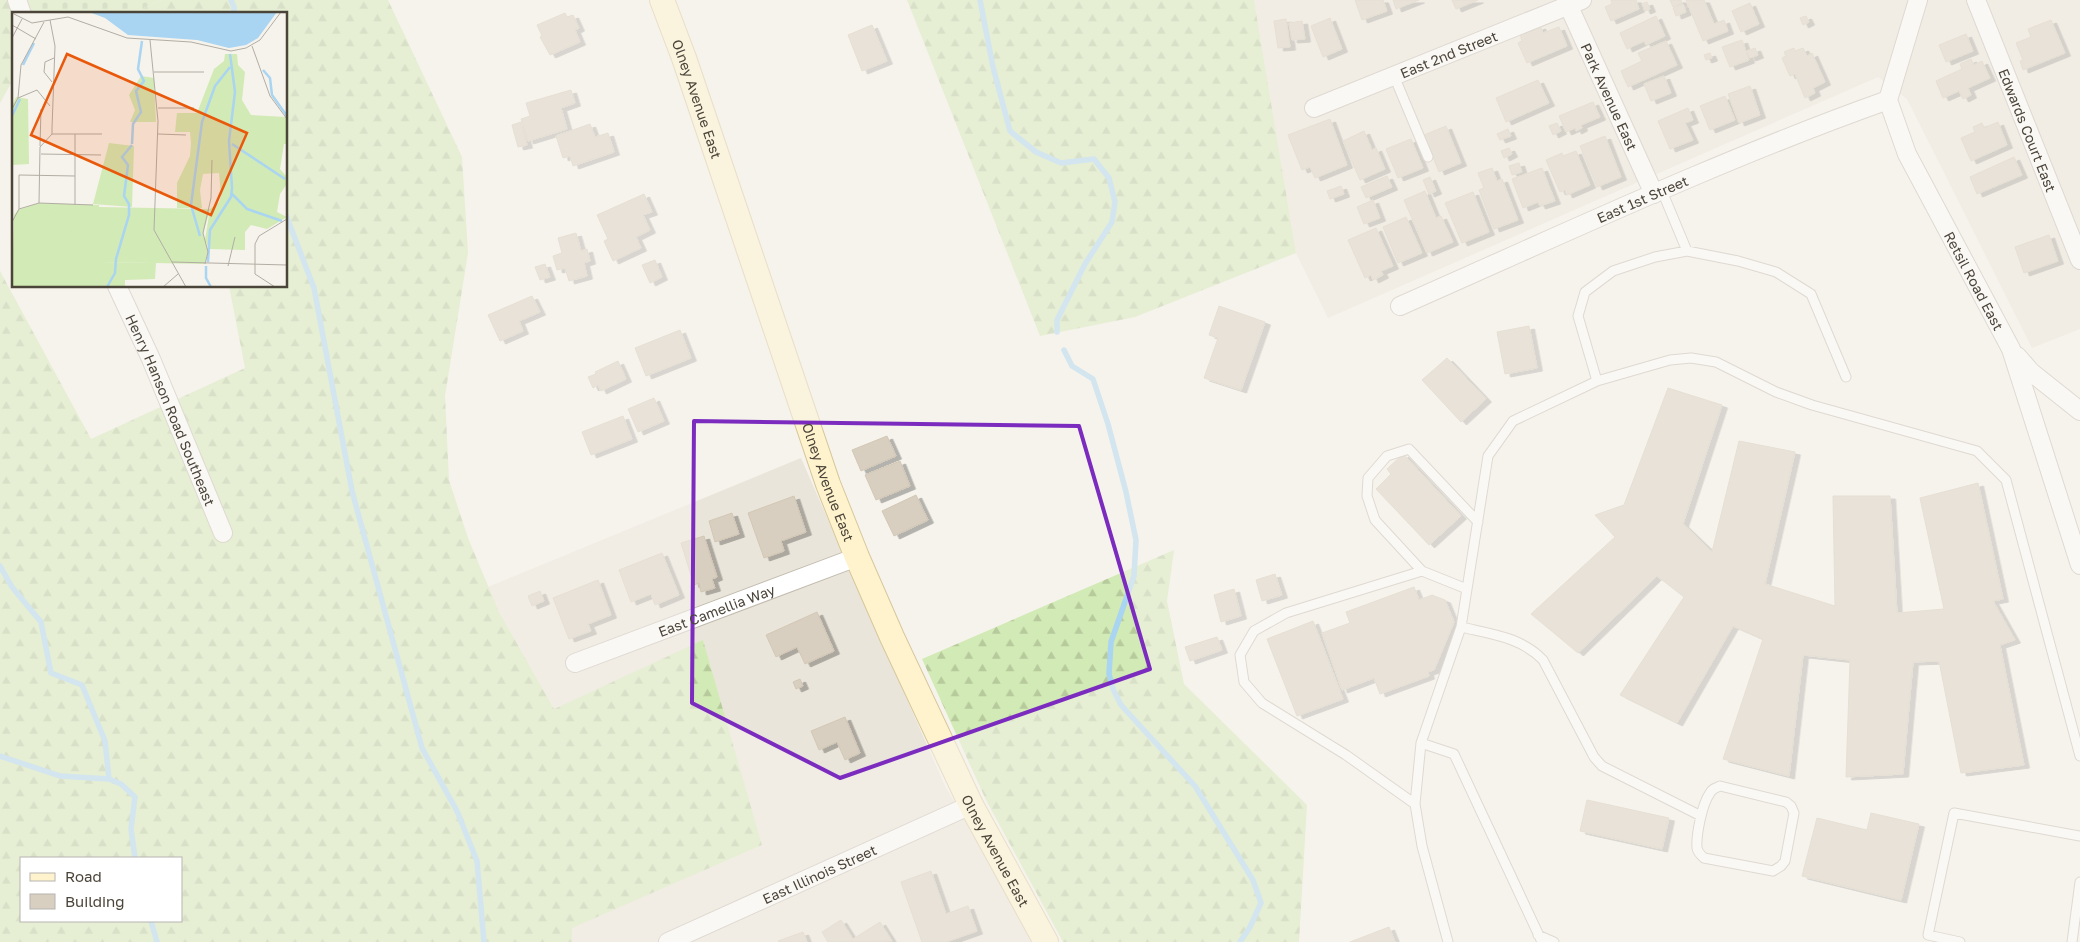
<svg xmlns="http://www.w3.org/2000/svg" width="2080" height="942" viewBox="0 0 2080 942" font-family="'Golos Text',sans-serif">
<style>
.residential{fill:#eae5da}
.forest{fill:url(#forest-firs);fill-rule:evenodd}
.cemetery{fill:url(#cemetery-stones)}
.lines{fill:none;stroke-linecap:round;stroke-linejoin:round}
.stream{stroke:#a9d4f2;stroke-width:5.5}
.building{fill:#d8cfc1;stroke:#d3c7b4;filter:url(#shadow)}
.lane-casing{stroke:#c2bbae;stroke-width:11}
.street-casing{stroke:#c2bbae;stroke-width:20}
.secondary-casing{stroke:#d6c79b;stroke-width:26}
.lane{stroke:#fff;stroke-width:9}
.street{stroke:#fff;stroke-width:18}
.secondary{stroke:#fff3cd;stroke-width:24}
.marked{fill:none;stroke:#7b2cbf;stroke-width:4;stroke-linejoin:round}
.labels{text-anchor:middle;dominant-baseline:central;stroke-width:4.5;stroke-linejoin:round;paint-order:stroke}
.street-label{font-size:14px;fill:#4b4439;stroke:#fff}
.inset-river{fill:none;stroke:#a9d4f2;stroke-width:2.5}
.inset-road{fill:none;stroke:#b2ada4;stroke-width:1}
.view{fill:#e8590c;fill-opacity:0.15;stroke:#e8590c;stroke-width:2.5}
.inset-edge{fill:none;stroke:#4b4439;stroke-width:2.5}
</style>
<defs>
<pattern id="forest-firs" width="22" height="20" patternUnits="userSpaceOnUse" patternTransform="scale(1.25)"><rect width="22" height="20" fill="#d2eab5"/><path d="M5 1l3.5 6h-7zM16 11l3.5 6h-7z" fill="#b6ca9c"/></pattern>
<pattern id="cemetery-stones" width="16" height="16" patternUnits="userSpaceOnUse" patternTransform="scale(1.25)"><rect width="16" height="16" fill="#d2eab5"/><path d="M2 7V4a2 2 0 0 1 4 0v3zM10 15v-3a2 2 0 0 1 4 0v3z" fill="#b6ca9c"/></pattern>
<filter id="shadow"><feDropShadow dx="5.5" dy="3" stdDeviation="0" flood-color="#0004"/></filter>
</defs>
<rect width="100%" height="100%" fill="#f6f3ec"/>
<path class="residential" d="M1254,0H2080V329L2032,348L1907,99L1878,77L1328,318L1296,253Z
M801,458L945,786L1037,942H572L571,928L762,845L703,641L554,709L499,612L488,587Z"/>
<path class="forest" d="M0,0H8L14,17V78L0,103Z
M162,0H388L462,157L468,253L445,396L449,480L468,538L499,612L554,709L703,640L762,845L572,928V942H0V271L91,439L245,368L229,286H286V14H130ZM21,858H181V921H21Z
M907,0H1254L1296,253L1135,317L1040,336Z
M1174,550L1167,601L1184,684L1307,805L1299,942H1063L986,800L922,659Z"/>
<path class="cemetery" d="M17,0H162L130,14H22Z"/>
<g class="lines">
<path class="stream" d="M231,0L234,7V14
M980,0L993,67L1010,131L1036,152L1061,163L1094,159L1109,178L1115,202L1112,222L1085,264L1057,320V332
M286,215L314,288L352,491L422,748L457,811L477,861L484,942
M1064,350L1072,366L1093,379L1108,424L1126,492L1136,540L1134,576L1111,642L1109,674L1113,689L1121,705L1195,786L1253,880L1261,903L1250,927L1240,942
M0,566L12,587L41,622L51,673L82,685L105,741L109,779
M0,756L60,776L109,779L121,784L135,797L131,829L135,858
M151,921L157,942"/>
</g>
<path class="building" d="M1355,0H1383L1387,11L1362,20Z
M1393,0H1419L1396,9Z
M1452,0H1478L1456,9Z
M1611,0H1636L1639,9L1611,21L1605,7L1612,4Z
M1670,0H1681L1682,3L1673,7Z
M1686,0H1704L1714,24L1724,20L1728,31L1703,41Z
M1647,2L1650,9L1645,11L1642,4Z
M1750,3L1759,24L1741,32L1732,11Z
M1683,4L1686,12L1676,16L1673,8Z
M565,13L567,17L573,15L579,28L575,30L580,42L550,55L540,37L542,36L537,25Z
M1656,16L1665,36L1646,45L1644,41L1627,49L1620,33Z
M1806,16L1809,22L1803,25L1800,18Z
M1330,18L1342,49L1323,57L1311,26Z
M1286,19L1290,47L1278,48L1274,21Z
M2051,20L2065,53L2023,70L2020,61L2023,60L2016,43L2031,37L2028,29Z
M1302,21L1305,39L1292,40L1289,23Z
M872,25L887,61L862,71L848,35Z
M1540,26L1543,33L1559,27L1567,46L1527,63L1518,43L1522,41L1520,34Z
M1966,34L1973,51L1946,62L1939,45Z
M1742,40L1749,60L1730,67L1722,47Z
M1666,41L1677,65L1628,87L1621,71L1642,61L1638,53Z
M1755,48L1758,55L1750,58L1747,51Z
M1794,48L1795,51L1803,48L1807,56L1812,53L1825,82L1813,88L1815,93L1805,98L1795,74L1790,76L1782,58L1786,56L1784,52Z
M1710,53L1712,58L1706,60L1704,55Z
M1971,59L1974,65L1982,61L1990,78L1968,88L1971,95L1963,99L1959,91L1943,98L1936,81L1962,69L1960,64Z
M1664,76L1671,93L1651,101L1644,84Z
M1538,80L1549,103L1506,122L1496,98Z
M1750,86L1760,115L1739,123L1728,94Z
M571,90L575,103L561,108L567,129L528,141L521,119L530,116L526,103Z
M1725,96L1735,120L1710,130L1700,106Z
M1593,102L1600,117L1581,125L1582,128L1576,131L1575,128L1566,132L1559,116Z
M1688,108L1693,120L1685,123L1693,140L1670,149L1658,121Z
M1330,119L1347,165L1315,178L1310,167L1302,170L1288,135Z
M521,122L527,145L518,147L512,125Z
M1998,122L2007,145L1971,161L1961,138L1975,132L1973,127L1982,123L1984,128Z
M1557,123L1561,131L1553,135L1549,126Z
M590,124L595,137L608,133L614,152L573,166L570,156L563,158L556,136Z
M1446,126L1461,163L1439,172L1424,135Z
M1508,129L1511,136L1500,140L1497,134Z
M1364,131L1372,150L1376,148L1385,169L1360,180L1343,141Z
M1605,136L1621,177L1597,187L1580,146Z
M1411,139L1423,168L1398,178L1386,149Z
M1509,148L1512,154L1504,158L1501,151Z
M1576,151L1590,185L1567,195L1565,190L1560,192L1546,160L1562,153L1563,156Z
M2014,157L2022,175L1977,194L1970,177Z
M1519,163L1522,172L1512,175L1509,166Z
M1492,168L1497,181L1502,179L1518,220L1494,229L1479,190L1484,188L1478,173Z
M1542,168L1555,201L1540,206L1538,202L1523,208L1512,179Z
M1387,176L1392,187L1366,198L1361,187Z
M1430,177L1436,191L1429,194L1423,180Z
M1341,186L1344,194L1330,199L1327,191Z
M1425,191L1436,218L1441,216L1453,242L1427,253L1404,200Z
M1473,192L1489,232L1462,243L1445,203Z
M644,194L652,212L643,215L650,230L636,237L641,248L613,261L604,241L608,239L597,215Z
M1373,200L1380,218L1364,224L1357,207Z
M1406,217L1422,253L1398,263L1383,227Z
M1376,228L1393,266L1381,271L1383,275L1373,280L1371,275L1365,278L1348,240Z
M576,233L581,251L587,249L590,261L584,263L587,276L569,281L565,268L557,270L553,256L562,253L558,238Z
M2049,235L2058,261L2024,273L2015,247Z
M655,260L662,277L650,283L642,265Z
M545,264L550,277L540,280L535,267Z
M532,296L540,312L519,321L523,331L500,341L488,315Z
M1219,306L1265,322L1241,390L1204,378L1218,338L1209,335Z
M1529,326L1537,368L1505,374L1497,332Z
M680,330L691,358L646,376L635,348Z
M1447,358L1486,399L1461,422L1422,380Z
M618,361L626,379L601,391L598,385L593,388L588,377L596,374L595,372Z
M1668,388L1722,405L1683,524L1712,552L1739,441L1795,452L1765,584L1835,606L1833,496H1890L1897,613L1944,609L1920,498L1978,483L2003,599L1993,601L2015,640L2000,645L2024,765L1961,773L1939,661L1913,662L1903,774L1846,777L1850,660L1803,655L1789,776L1723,759L1763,639L1733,626L1677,723L1620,695L1684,597L1657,576L1578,653L1531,614L1615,537L1595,515L1624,505Z
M654,398L664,421L638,432L628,409Z
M623,416L632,439L591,455L582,432Z
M887,436L896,456L861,471L852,450Z
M1403,454L1461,516L1429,545L1376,489L1391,474L1387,469Z
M900,461L910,486L876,500L865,475Z
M916,495L928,520L894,536L882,511Z
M794,496L806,532L781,541L784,551L764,558L748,513Z
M732,513L739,534L715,542L709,521Z
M704,536L717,577L712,579L715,588L701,592L699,583L694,585L681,543Z
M662,553L679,595L655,605L651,594L631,602L619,570Z
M1275,574L1282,595L1262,601L1256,580Z
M598,580L611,615L588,624L591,631L569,639L553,598Z
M1414,587L1419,600L1432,595L1445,600L1454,622L1434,670L1428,672L1429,676L1380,694L1374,678L1342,690L1322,633L1350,623L1346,612Z
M1234,589L1241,616L1221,622L1214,595Z
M540,591L544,601L532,606L528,596Z
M817,612L834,651L805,664L797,647L776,657L766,635Z
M1313,621L1343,699L1297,716L1267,639Z
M1217,637L1222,650L1190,661L1185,647Z
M800,679L803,686L796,689L793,682Z
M845,717L860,753L845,760L837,742L819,750L811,731Z
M1587,800L1669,818L1662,849L1580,831Z
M1871,813L1919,824L1901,900L1802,876L1817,818L1867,830Z
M931,871L946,914L968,906L977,931L946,942H922L901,882Z
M841,920L853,939L880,922L892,941L828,942L822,932Z
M1389,927L1395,942H1350Z
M803,932L807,942H779L778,941Z"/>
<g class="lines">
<g class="lane-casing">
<path id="lane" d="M1394,76L1428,157
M1662,191L1687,251
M1597,381L1578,316L1585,292L1613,271L1655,257L1687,251L1738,261L1776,272L1811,294L1846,377
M1422,571L1375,520L1367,496L1368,478L1387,456L1409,449L1478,522
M1461,627C1491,634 1521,637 1543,660L1594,757L1602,766L1701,816
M1421,743L1454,754L1542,942
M1720,786L1786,802L1791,806L1794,813L1785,861L1781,866L1773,871L1704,858C1701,855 1698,853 1697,848C1696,835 1702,804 1710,793C1712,789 1715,788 1720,786Z
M1415,804L1346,755L1262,703L1244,682L1240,655L1254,631L1286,613L1422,571L1467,589
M1538,935L1554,942
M1448,942L1422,846L1415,804L1421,743L1461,627L1488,456L1513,421L1597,381L1670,360L1691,358L1716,362L1776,392L1812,405L1977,451L2006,480L2080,756
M1960,942L1928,935L1954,813L2080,836
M2072,942L2080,882"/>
</g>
<g class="street-casing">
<g id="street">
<path d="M17,0L22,14"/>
<path id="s1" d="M1566,0L1654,194"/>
<path id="s2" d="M1918,0L1888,100L1907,154L2011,349L2080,565"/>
<path id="s3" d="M1976,0L2080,260"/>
<path id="s4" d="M1314,108L1582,0"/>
<path id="s5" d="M117,286L151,359L223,533"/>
<path id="s6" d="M1400,306C1561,235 1722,159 1888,100"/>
<path d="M2017,356L2031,372L2080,411"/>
<path id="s7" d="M575,663L857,557"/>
<path id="s8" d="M668,942L971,805"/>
</g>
</g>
<g class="secondary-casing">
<g id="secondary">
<path id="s9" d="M662,0L684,58L828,484L857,557L892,637L971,805L1046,942"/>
</g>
</g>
<use href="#lane" class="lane"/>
<use href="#street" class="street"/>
<use href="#secondary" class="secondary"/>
</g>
<path d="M0 0H2080V942H0ZM694,421L1079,426L1150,669L840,778L692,703Z" fill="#f6f3ec" fill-opacity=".55" fill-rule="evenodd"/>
<path class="marked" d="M694,421L1079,426L1150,669L840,778L692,703Z"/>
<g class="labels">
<g class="street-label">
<text stroke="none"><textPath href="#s4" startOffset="145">East 2nd Street</textPath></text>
<text stroke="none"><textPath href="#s1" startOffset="106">Park Avenue East</textPath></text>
<text stroke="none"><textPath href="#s9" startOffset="105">Olney Avenue East</textPath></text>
<text stroke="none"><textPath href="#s3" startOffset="140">Edwards Court East</textPath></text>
<text stroke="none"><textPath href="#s6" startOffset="265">East 1st Street</textPath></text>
<text stroke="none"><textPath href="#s2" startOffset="305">Retsil Road East</textPath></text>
<text stroke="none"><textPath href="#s5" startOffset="135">Henry Hanson Road Southeast</textPath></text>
<text stroke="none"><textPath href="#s9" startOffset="510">Olney Avenue East</textPath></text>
<text stroke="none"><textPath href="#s7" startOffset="151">East Camellia Way</textPath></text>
<text stroke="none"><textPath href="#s9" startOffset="915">Olney Avenue East</textPath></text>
<text stroke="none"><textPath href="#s8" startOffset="166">East Illinois Street</textPath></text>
</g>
</g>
<g transform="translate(12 12)">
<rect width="275" height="275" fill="#f6f3ec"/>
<path d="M213,42H225L226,53L233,60L230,88L239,103L275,105V132H272L268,157L275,165V172L268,182L265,200L275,205L255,217L239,213L233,220V238L197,237L193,228L198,197L207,190L209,183L207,161L191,162L188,178L190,196H165V171L178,144L179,131L178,120H163L165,101H185L202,57L212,49ZM129,64L142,66L144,110H118L123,98L117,83ZM4,85L16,87L17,152L0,153V94ZM97,131L122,134L120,195L81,192ZM87,250L144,251L143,267L113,268V275H61L67,261Z" fill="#d2eab5"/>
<path d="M87,195L198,197L191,222L196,238L193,252L87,250Z" fill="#d2eab5"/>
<path d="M27,191L87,193V275H0L2,203L6,198Z" fill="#d2eab5"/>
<path d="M47,200H58L71,213L49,223L36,204ZM72,214L76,234L63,252L50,227ZM50,267L51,275H32V268Z" fill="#d2eab5"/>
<path d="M77,0H265L246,26L234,33L217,36L185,28L116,23L93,6Z" fill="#a9d4f2"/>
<path class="inset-river" d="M11,53L22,31M251,58L258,66L260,83L275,104M0,104L8,87M120,132L121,112L129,100L124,79L132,69L126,57L130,29M220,132L273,167M220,182L235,197L270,209M188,224L179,193L190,110L203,74L218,55M196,250L198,218L219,185L220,176L217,129L223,80L218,42M194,254V266L199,275M95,275L103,261L104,247L117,203V192L112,184L116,153L110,145L120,133"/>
<path class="inset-road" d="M0,1L20,11L56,5L115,26L179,30L219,39L234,36L248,28L269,0M0,13L24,27M0,26L10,7M138,28L146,109L142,218L174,275M240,34L258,84L275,107M142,60H192M40,70L32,60L33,50L42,46M6,86L25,78L38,94M146,96H182M0,97L6,86L9,53L32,10M40,122H90M146,122L174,123M28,134L29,97M29,142L89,143M27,191L28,135L40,122V116L43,34L38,8M27,191L81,193M63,193V122M7,197V163L63,164M0,210L7,197L27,191M160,250L275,253M193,252L196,240L191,221L199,186L200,148M0,254V275M216,254L223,225M151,275L166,262M263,275L243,262V232L247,224L275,207"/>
<path class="view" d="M55,42L235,121L199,203L19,123Z"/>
<rect width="275" height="275" class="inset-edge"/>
</g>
<rect x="20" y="857" width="162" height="65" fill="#ffffff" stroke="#b7b4b0"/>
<rect x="30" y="873" width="25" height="8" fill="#fff3cd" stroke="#b7b4b0"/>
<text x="65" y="882" font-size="15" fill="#4b4439">Road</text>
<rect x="30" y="894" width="25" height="15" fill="#d8cfc1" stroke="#b7b4b0"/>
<text x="65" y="907" font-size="15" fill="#4b4439">Building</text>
</svg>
